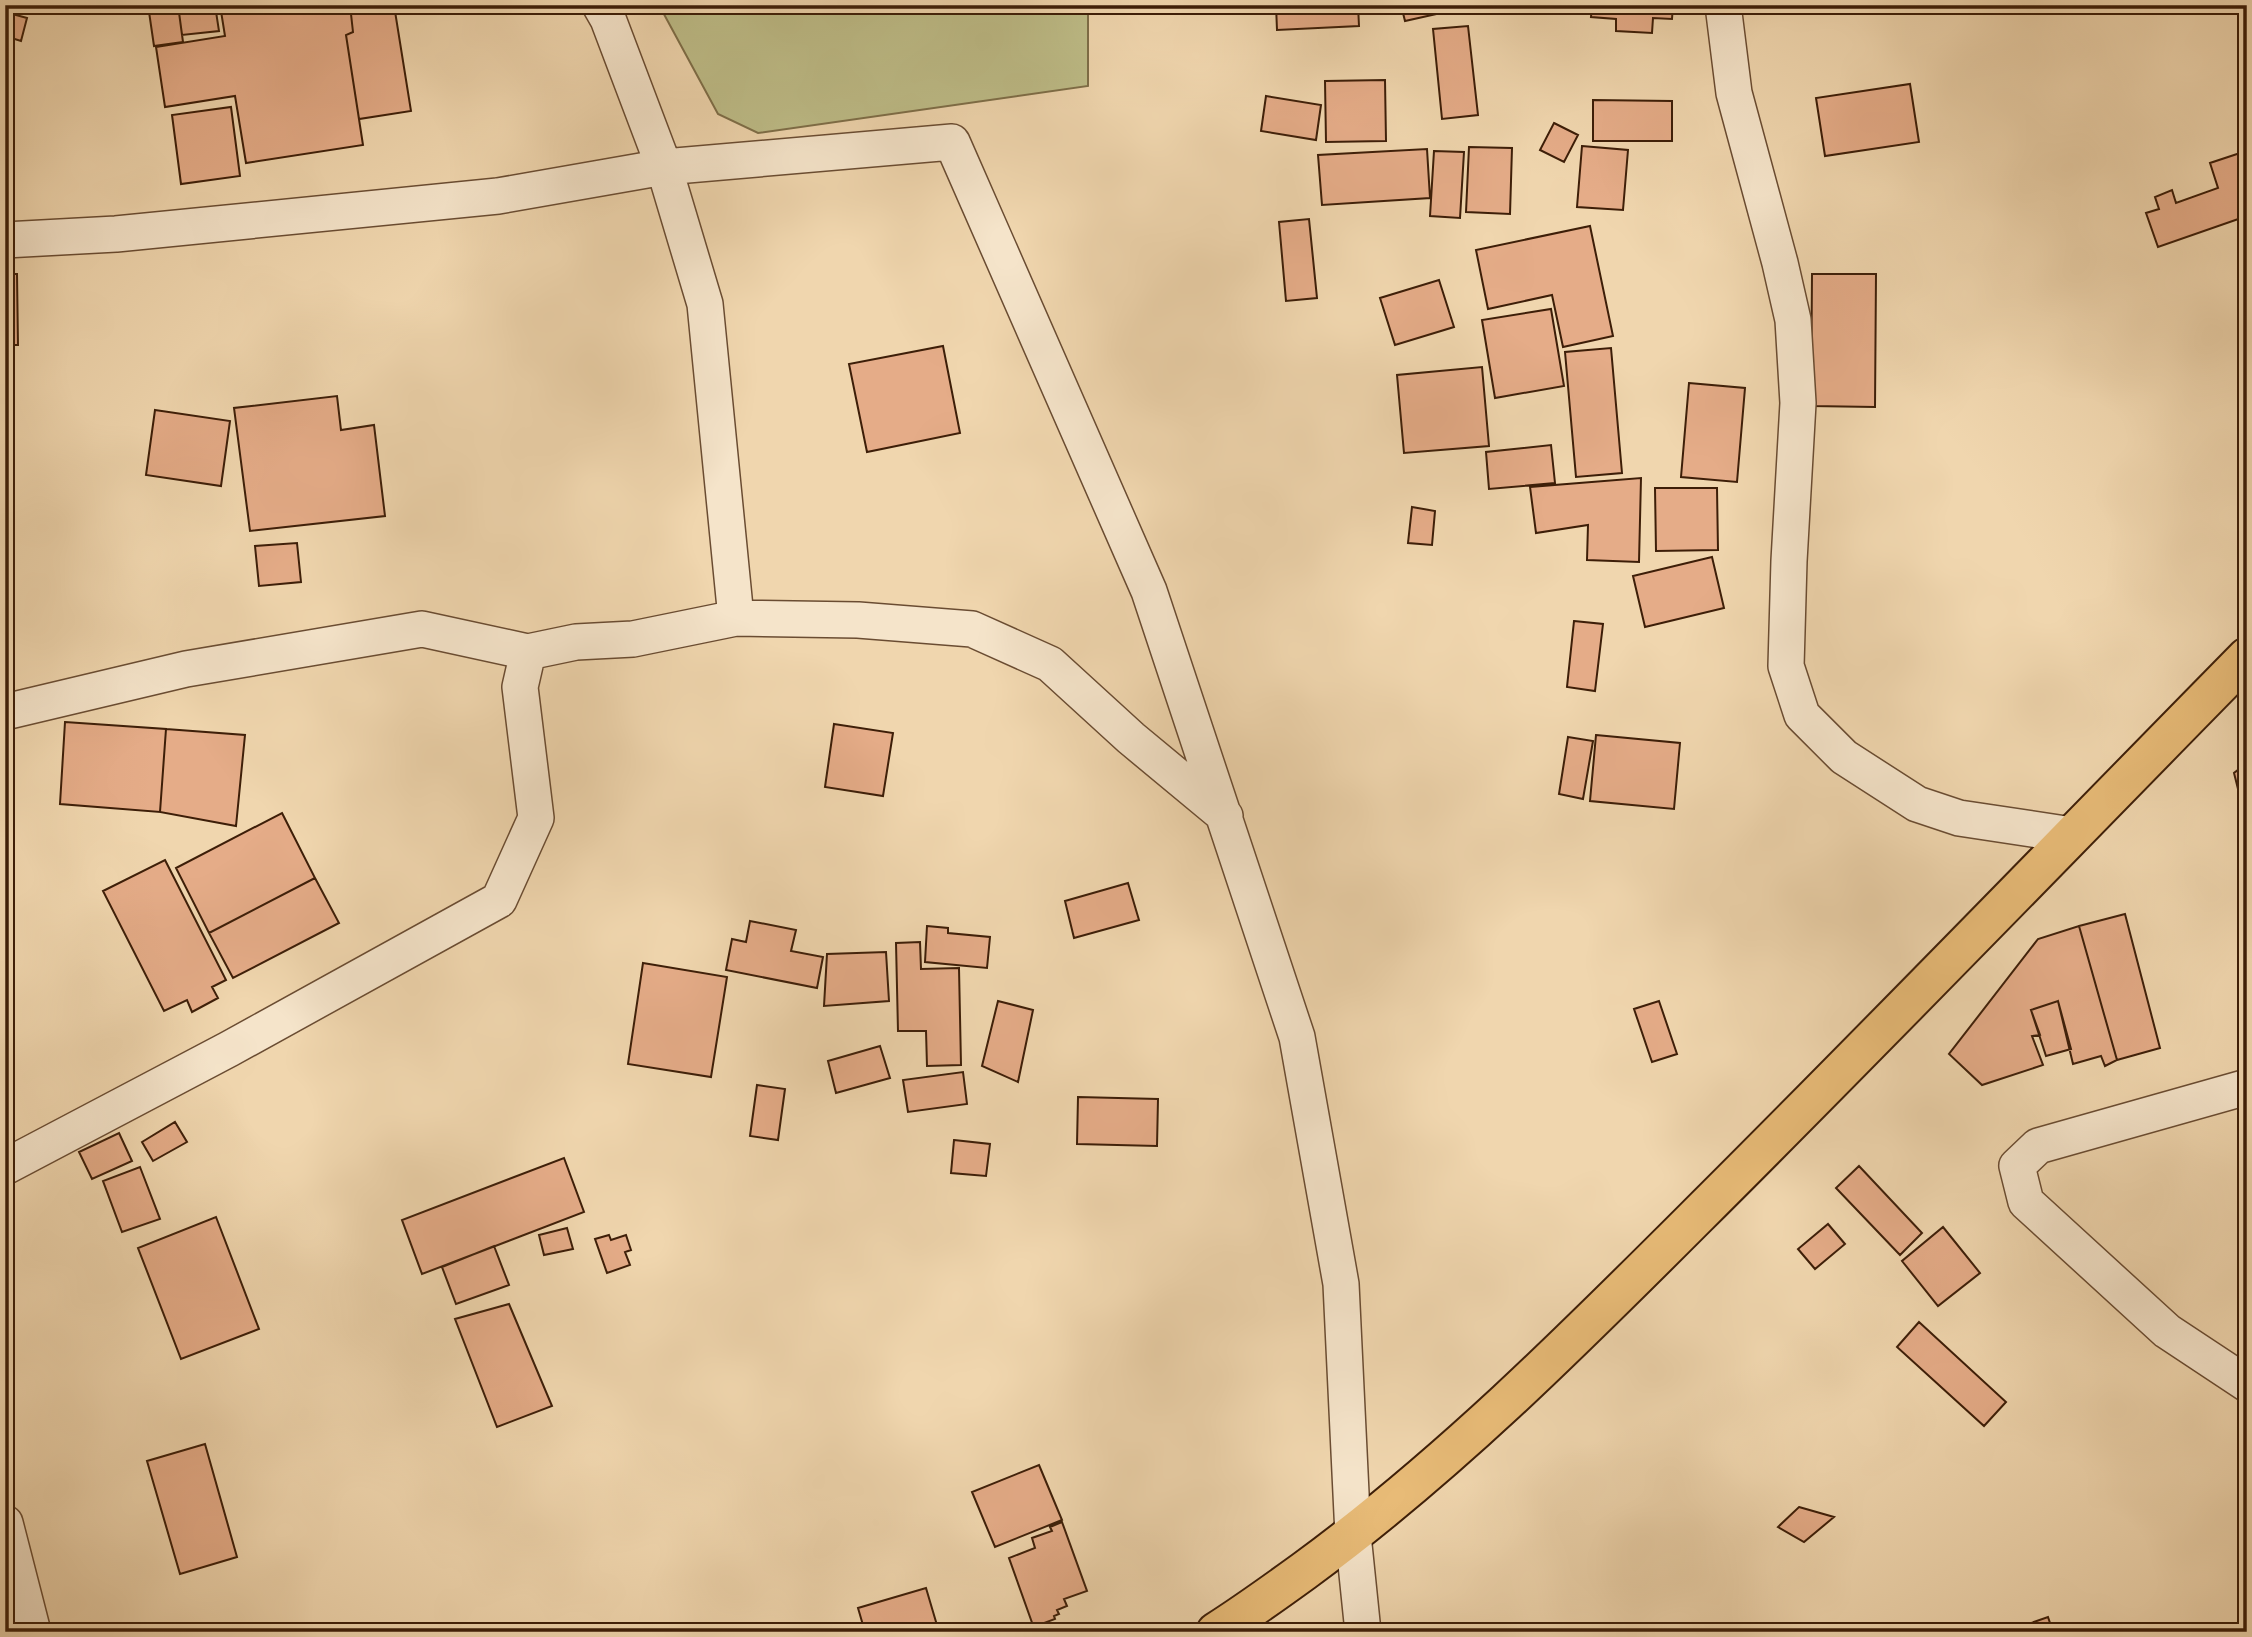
<svg xmlns="http://www.w3.org/2000/svg" width="2252" height="1637" viewBox="0 0 2252 1637" font-family="'Gentium Book Plus',serif">
<style>
.green{fill:#bebd88;stroke:#7e6e48;stroke-width:2}
.building{fill:#e5ac88;stroke:#3d1e08;stroke-width:2}
.lines{fill:none;stroke-linecap:round;stroke-linejoin:round}
.street-casing{stroke:#6a4c32;stroke-width:38}
.primary-casing{stroke:#3d1e08;stroke-width:42}
.street{stroke:#f5e4ca;stroke-width:35}
.primary{stroke:#e8bb77;stroke-width:38}
</style>
<rect width="100%" height="100%" fill="#f0d6ae"/>
<filter id="stains"><feTurbulence type="fractalNoise" baseFrequency=".00286" numOctaves="4"/><feColorMatrix values="0 0 0 0 .2 0 0 0 0 .09 0 0 0 0 .02 0 0 0 .5 -.17"/></filter>
<radialGradient id="worn" r=".72"><stop offset=".6" stop-color="#630" stop-opacity="0"/><stop offset="1" stop-color="#630" stop-opacity=".3"/></radialGradient>
<path class="green" d="M659,5H1088V86L758,133L718,114Z"/>
<path class="building" d="M148,5H178L183,42L154,46Z
M178,5H215L219,31L182,35Z
M220,5H350L353,32L346,35L363,145L246,163L235,96L165,107L156,47L225,36Z
M350,5H394L411,111L359,119L346,35L353,32Z
M1276,5H1358L1359,26L1277,30Z
M1401,5H1439L1441,13L1405,21Z
M1592,5H1673L1672,19L1653,18L1652,33L1616,31V19L1591,17Z
M5,12L27,18L21,41L5,36Z
M1468,26L1478,115L1442,119L1433,29Z
M1385,80L1386,141L1326,142L1325,81Z
M1910,84L1919,142L1825,156L1816,98Z
M1266,96L1321,105L1316,140L1261,131Z
M1593,100L1672,101V141H1593Z
M231,107L240,176L181,184L172,115Z
M1554,123L1578,135L1564,162L1540,150Z
M1582,146L1628,150L1623,210L1577,207Z
M1469,147L1512,148L1510,214L1466,212Z
M1427,149L1430,198L1322,205L1318,155Z
M1434,151L1464,152L1460,218L1430,216Z
M2240,153L2247,171V216L2158,247L2146,213L2159,209L2155,197L2172,190L2176,203L2218,188L2210,163Z
M1309,219L1317,298L1286,301L1279,222Z
M1590,226L1613,336L1563,347L1552,295L1488,309L1476,250Z
M5,264L8,274H17L18,345H5Z
M1812,274H1876L1875,407L1811,406Z
M1439,280L1454,327L1395,345L1380,298Z
M1551,309L1564,386L1495,398L1482,320Z
M943,346L960,433L867,452L849,364Z
M1611,348L1622,473L1576,477L1565,352Z
M1482,367L1489,446L1404,453L1397,375Z
M1689,383L1745,388L1737,482L1681,477Z
M337,396L341,430L374,425L385,516L250,531L234,408Z
M155,410L230,421L221,486L146,475Z
M1551,445L1555,483L1489,489L1486,452Z
M1641,478L1639,562L1587,560L1588,525L1536,533L1530,487Z
M1655,488H1717L1718,550L1656,551Z
M1412,507L1435,511L1432,545L1408,543Z
M297,543L301,582L259,586L255,546Z
M1712,557L1724,608L1645,627L1633,576Z
M1574,621L1603,624L1595,691L1567,687Z
M65,722L166,729L160,812L60,804Z
M834,724L893,733L883,796L825,787Z
M166,729L245,735L236,826L160,812Z
M1596,735L1680,743L1674,809L1590,801Z
M1568,737L1593,741L1583,799L1559,794Z
M2247,763V795L2240,797L2234,773Z
M282,813L315,878L209,933L176,868Z
M165,860L226,980L212,987L218,998L192,1012L187,1000L164,1011L103,891Z
M315,878L339,923L233,978L209,933Z
M1128,883L1139,920L1074,938L1065,901Z
M2125,914L2160,1048L2117,1060L2079,926Z
M750,921L796,930L791,951L823,957L817,988L726,970L732,939L746,942Z
M927,926L948,928V933L990,937L987,968L925,962Z
M2079,926L2117,1060L2105,1066L2101,1056L2073,1064L2058,1001L2031,1010L2040,1035L2032,1036L2043,1065L1982,1085L1949,1054L2038,939Z
M920,942L921,969L959,968L961,1065L927,1066L926,1031H898L896,943Z
M886,952L889,1001L824,1006L827,954Z
M643,963L727,977L711,1077L628,1064Z
M998,1001L1033,1010L1018,1082L982,1066Z
M1659,1001L1677,1054L1652,1062L1634,1009Z
M2058,1001L2071,1049L2046,1056L2031,1010Z
M880,1046L890,1078L836,1093L828,1061Z
M963,1072L967,1104L908,1112L903,1080Z
M757,1085L785,1089L778,1140L750,1136Z
M1078,1097L1158,1099L1157,1146L1077,1144Z
M175,1122L187,1142L153,1161L142,1142Z
M119,1133L132,1161L92,1179L79,1152Z
M954,1140L990,1144L986,1176L951,1173Z
M564,1158L584,1212L422,1274L402,1220Z
M1859,1166L1922,1233L1900,1255L1836,1188Z
M140,1167L160,1219L122,1232L103,1181Z
M216,1217L259,1329L181,1359L138,1248Z
M1828,1224L1845,1244L1815,1269L1798,1249Z
M1943,1227L1980,1273L1938,1306L1902,1261Z
M567,1228L573,1249L544,1255L539,1235Z
M609,1235L611,1240L626,1235L631,1250L625,1252L630,1265L607,1273L595,1239Z
M494,1246L509,1285L456,1304L442,1267Z
M509,1304L552,1406L497,1427L455,1319Z
M1919,1322L2006,1402L1984,1426L1897,1347Z
M205,1444L237,1557L180,1574L147,1461Z
M1039,1465L1062,1520L995,1547L972,1492Z
M1799,1507L1834,1517L1804,1542L1778,1527Z
M1062,1522L1087,1591L1064,1599L1067,1606L1057,1610L1059,1614L1054,1616L1055,1619L1044,1623L1046,1627L1035,1631L1009,1558L1035,1548L1032,1538L1052,1531L1050,1527Z
M926,1588L939,1632H865L858,1608Z
M2048,1617L2053,1632H2018L2017,1628Z"/>
<g class="lines">
<g class="street-casing">
<path id="street" d="M600,5L608,19L664,167L705,304L736,618
M1723,5L1734,93L1780,263L1793,320L1798,403L1789,561L1786,666L1802,715L1844,757L1917,804L1959,818L2072,835
M5,240L116,234L498,196L664,167L952,142L1149,591L1297,1037L1341,1284L1353,1535L1363,1632
M5,712L186,669L422,629L528,652
M2247,1087L2038,1146L2017,1166L2026,1202L2167,1331L2247,1384
M5,1167L229,1049L499,900L536,818L520,687L528,652L576,642L633,639L736,618L858,620L972,629L1050,664L1131,738L1225,816
M5,1523L33,1632"/>
</g>
<g class="primary-casing">
<path id="primary" d="M1216,1632C1246,1613 1275,1592 1304,1571C1446,1467 1571,1342 1696,1217C1881,1033 2063,844 2247,657"/>
</g>
<use href="#street" class="street"/>
<use href="#primary" class="primary"/>
</g>
<rect width="2252" height="1637" fill="none" stroke="#f0d6ae" stroke-width="28"/>
<rect x="7" y="7" width="2238" height="1623" fill="none" stroke="#3d1e08" stroke-width="3.5"/>
<rect x="14" y="14" width="2224" height="1609" fill="none" stroke="#3d1e08" stroke-width="2"/>
<rect width="100%" height="100%" filter="url(#stains)"/>
<rect width="100%" height="100%" fill="url(#worn)"/>
</svg>
